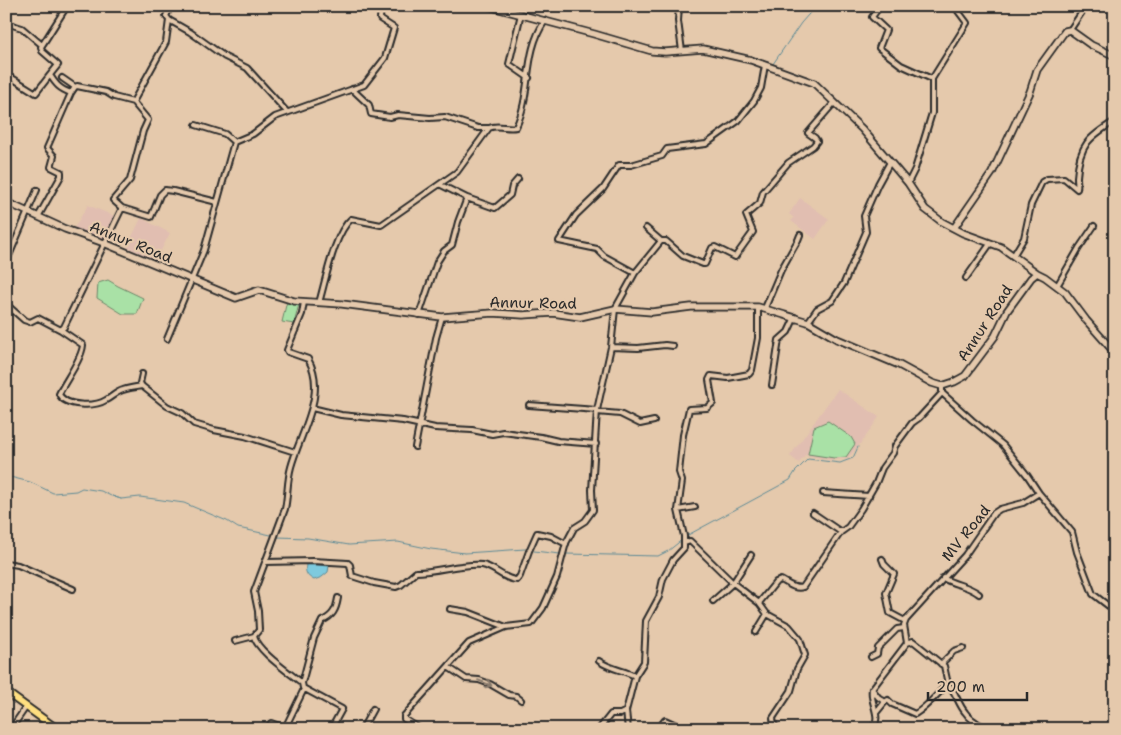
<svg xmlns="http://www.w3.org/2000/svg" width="1121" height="735" viewBox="0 0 1121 735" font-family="'Shantell Sans',sans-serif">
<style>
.built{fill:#e1beb1}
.green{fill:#a9e1a6;stroke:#6a8668}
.water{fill:#7ecade;stroke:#5d8a96}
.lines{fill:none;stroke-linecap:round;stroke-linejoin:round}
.stream{stroke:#5d8a96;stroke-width:1}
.minor-casing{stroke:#2b2b2b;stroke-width:8}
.secondary-casing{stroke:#2b2b2b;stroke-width:9}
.trunk-casing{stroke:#2b2b2b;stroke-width:10}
.minor{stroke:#e5c9ac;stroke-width:4}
.secondary{stroke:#e5c9ac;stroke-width:5.5}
.trunk{stroke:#ffdf80;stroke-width:6}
.oneway{stroke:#887a6c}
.labels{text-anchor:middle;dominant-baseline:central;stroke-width:4.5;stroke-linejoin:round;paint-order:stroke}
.street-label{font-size:15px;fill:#2b2b2b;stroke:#e5c9ac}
</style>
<rect width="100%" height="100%" fill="#e5c9ac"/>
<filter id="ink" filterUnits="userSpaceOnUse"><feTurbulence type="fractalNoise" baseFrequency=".02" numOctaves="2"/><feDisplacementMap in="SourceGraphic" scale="10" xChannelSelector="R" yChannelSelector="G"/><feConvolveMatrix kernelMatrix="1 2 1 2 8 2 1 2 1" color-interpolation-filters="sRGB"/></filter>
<g filter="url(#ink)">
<path class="built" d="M800,198L829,219L815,239L791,221L794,218L789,214Z
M88,205L114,216L104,240L74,228Z
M141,218L170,233L156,260L127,247Z
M838,389L879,417L862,442L847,459L829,460L805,455L799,463L790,456Z"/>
<path class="green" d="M108,280L118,286L143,298L137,314H123L97,298L98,283Z
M287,301L299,304L294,324L282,322Z
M828,421L851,437L855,444L846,457L834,458L808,454L814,427Z"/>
<path class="water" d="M306,564L329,566L328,572L322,577L314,580C306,576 305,572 306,564Z"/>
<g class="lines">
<path class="stream" d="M773,64L801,23L816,6
M6,476L30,482L53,493L76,491L82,488L101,491L111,496
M121,499L112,496L121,499L140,497L184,503L227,521L238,528L271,535
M277,537L308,538L349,545L398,542L431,549L465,553L525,549
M534,551L560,554
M566,554L658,556L668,551L688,535L790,480L795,472L808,459L840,463L853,458L858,447"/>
<g class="minor-casing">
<path id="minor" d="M679,6L678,21L682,51
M880,6L872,17L886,30L879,48L901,65L932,79
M521,14L509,64L529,78
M169,20L190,32L225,57L247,68L287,112
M6,23L22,28L42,45
M1070,30L1086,6
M62,78L75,87
M6,85L12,78L36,93L50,75
M352,89L369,105L371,114L390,117L398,115L430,118L445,117L478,128H489
M71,93L75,87L77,86L106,92L114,97L133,102
M196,125L225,134L234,142
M908,183L915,169L932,113V79L967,23L958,11L960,6
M441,185L467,198L495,208L510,195L512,186L518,179
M122,208L151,217L160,195L165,190L173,191L217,202
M38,217L61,176V172L51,167L54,156L47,148L71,93C60,89 56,85 50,75L58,65L42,51L41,47L67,6
M646,228L661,241
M1013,256L1024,238L1031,205L1042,182L1047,179L1064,178L1077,189C1078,185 1077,181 1077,177C1079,145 1089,137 1115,121
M6,263L37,190
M635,273L661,241H666L683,256L703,264H705L712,248L715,247L735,257L753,232L746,215L760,203L763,192L788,163L813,146L817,141L815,138L808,133L834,103
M966,278L990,244
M1057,286L1079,248L1094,226
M304,302L302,314L287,350L288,352L308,359C328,393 300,433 291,467C287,481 288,495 285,509L254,592L258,611L259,630L254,636C256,650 290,673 302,683L303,688L342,709L331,729
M319,303C326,279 334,234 351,219L381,225L457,172L489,128C497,124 507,129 516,127C532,94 523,52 545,21
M6,304L24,320L30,322L38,318L61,330L64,327L122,208L113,200L130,180L143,131L148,120L133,102L166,42L169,20L166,16L171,6
M765,308L781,270L798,240L800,235
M419,315L437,262L444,251L452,245L458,222L467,198
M808,322L817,309L832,301L844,283L866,232L864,216L878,184L890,162
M61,330L83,345C82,359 65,381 59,394C65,407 95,407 106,400C112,397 116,392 123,390C129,388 135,387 142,386
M167,339L204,250L234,142L253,134L275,117L364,85L385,58L394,28L380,19L381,6
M611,347L638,348L665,345L673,346
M142,374L140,383L142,386L167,406L182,413L194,424L214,430L245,436L295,452
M772,385L779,340L788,332L795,317
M529,405L597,410
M312,408L341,415L403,421L435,428L472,430L492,434L503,432L541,437L558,441L596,444
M597,412L620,414L640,424L654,421
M415,447L436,338L442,317
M823,493L869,496
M1039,493L1072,532L1077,552L1093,594L1115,611
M678,510L695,507
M813,513L841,532
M684,543L690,541L733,583L759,603
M882,559L884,564L894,574L886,593L890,613L905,621
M266,562L313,561L348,563L350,565L352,576L374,583L396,587L401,585L416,572C437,572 462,563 482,565C495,567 504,580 517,580L520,576L529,551L537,533L551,536L566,544
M6,563L18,565L73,589
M943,578C956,586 966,584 979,594
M713,601L733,583L751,555
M450,609L468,612L506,627
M756,632L767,614
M235,641L254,636
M907,643L913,641L944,666L948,684
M871,657L877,654L878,648L897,629L904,628
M599,661C610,669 623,670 635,676
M941,664L954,651L963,648
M448,667L466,679L479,680L490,684L509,695L516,696L521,700
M302,683L314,638L322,621C333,616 336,610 338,598
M872,689L878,697L885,702L888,700L892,704L915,714C927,707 937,694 948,684C956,692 958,704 965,712C970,720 979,724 988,729
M876,713L885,702
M732,727L735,729
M6,728L13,726L26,707
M267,729L271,723L285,728L304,689
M362,729L373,709
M420,729L404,719V716L469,643L506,627L531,624L543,608L557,577L566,543L574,528L585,521L593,510L592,490L597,410L611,347L615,309L635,273L604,256L597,249L559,241L576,215L603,189L619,165H631L662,156L667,149L706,144L738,121L754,101L761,88L765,65
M599,729L611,714H620L626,711
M628,729L626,711L635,676L644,662L646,621L659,597L663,579L673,560L684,548V536L678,510L682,481L679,472L683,435L689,409L707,408L713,403L709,380L711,376L728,378L749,374L752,370L758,338V307
M658,729L665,720L685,729
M779,729L774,725L773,718L791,691L797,669L805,655L800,639L789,626L767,614L759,603L776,582L781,580C787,583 795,590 803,587L841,532L848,527L861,509L876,483L882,468L893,453L895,446L912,423L919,418L942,393
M871,729C884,718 869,703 872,689L907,643L904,625L906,620L965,555L994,513L1000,509L1023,503L1039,493L1027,475L1003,445L972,420L942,393V386"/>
</g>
<g class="secondary-casing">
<path id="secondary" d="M488,6L594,34L652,51L665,52L703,49L751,60L814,83L862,129L908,183L925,209L942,222L963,233L1001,247L1037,273L1045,277L1065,292L1086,320L1115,353
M6,202L65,229L104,243L236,298L259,290L294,301L342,304L442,317L493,313L523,315L553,313L580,317L615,309L652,312L691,307H758L808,322L837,339L899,365L932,383L942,386L954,382L965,376L995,336L1007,311L1031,278L1037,273
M954,228L992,173L1030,92L1037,70L1065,31L1070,30L1091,45L1115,56"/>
</g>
<g class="trunk-casing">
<path id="trunk" d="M6,692L57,729"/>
</g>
<use href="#minor" class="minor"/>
<use href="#secondary" class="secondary"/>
<use href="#trunk" class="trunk"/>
</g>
<defs><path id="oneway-shaft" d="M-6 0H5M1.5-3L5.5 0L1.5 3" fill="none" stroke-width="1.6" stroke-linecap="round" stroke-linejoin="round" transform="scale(1.25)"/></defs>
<use class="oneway" href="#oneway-shaft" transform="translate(485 683) rotate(22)"/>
</g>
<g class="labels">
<g class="street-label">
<text transform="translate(131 242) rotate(22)">Annur Road</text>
<text transform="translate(533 303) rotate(1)">Annur Road</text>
<text transform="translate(985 323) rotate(-57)">Annur Road</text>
<text transform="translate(966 533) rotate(-51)">MV Road</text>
</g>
</g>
<rect width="1121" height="735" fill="none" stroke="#e5c9ac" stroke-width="25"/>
<rect x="12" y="12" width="1096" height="710" fill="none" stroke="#2b2b2b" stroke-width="2" filter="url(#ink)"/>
<path d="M928 692v8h99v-8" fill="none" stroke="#2b2b2b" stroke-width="2.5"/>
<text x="936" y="692" font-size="15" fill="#2b2b2b" stroke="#e5c9ac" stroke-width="4" paint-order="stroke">200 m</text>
</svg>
